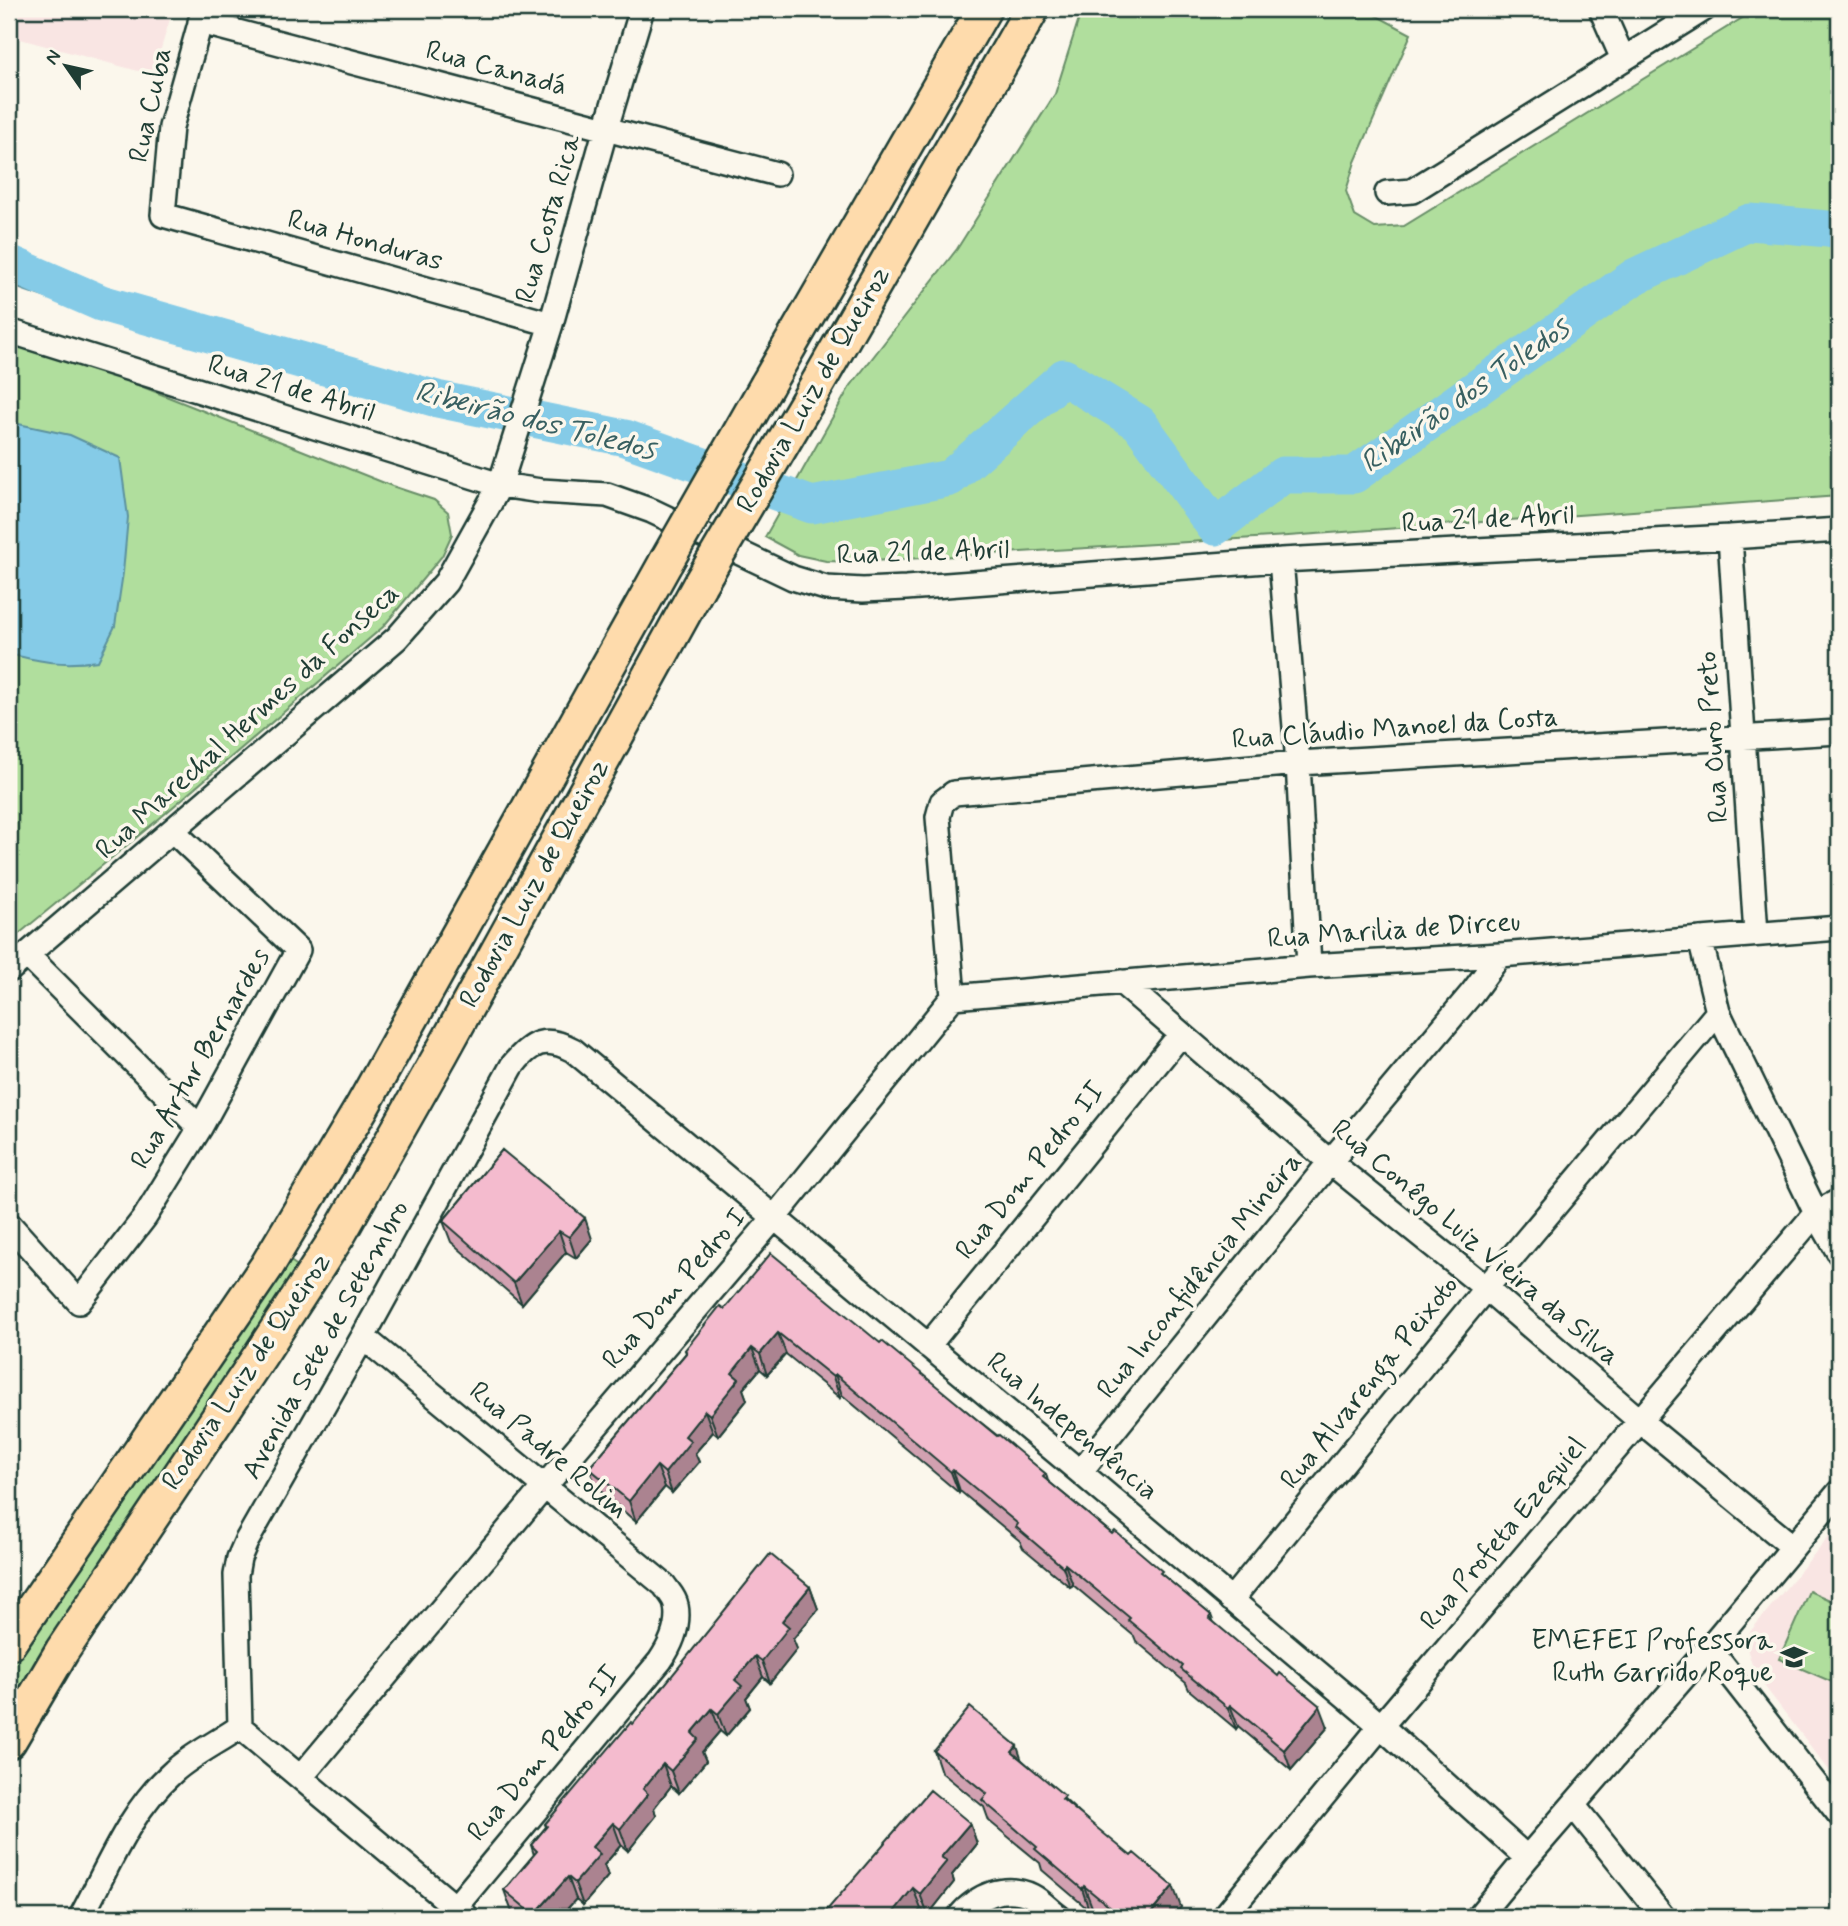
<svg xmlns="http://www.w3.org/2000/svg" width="1848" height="1926" viewBox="0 0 1848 1926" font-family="Mynerve,sans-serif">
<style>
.built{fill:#f9e5e3}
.green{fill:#b0de9d;stroke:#688e68;stroke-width:2}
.water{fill:#85cbe7;stroke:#5c929f;stroke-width:2}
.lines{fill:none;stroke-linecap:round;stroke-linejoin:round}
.river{stroke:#85cbe7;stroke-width:37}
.minor-casing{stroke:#1f3d34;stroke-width:28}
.highway-casing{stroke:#1f3d34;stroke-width:38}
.minor{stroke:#fbf7ec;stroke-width:23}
.highway{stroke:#fedbac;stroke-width:33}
.highway-bridge-casing{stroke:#1f3d34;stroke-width:38;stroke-linecap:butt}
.highway-bridge{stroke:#fedbac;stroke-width:33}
.wall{fill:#d2a1b1;stroke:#1f3d34;stroke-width:2}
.shaded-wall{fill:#ab8390;stroke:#1f3d34;stroke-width:2}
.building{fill:#f4bbce;stroke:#1f3d34;stroke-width:2}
.labels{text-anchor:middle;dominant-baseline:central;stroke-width:7;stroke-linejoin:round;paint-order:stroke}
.street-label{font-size:28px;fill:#1f3d34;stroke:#fbf7ec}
.poi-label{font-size:28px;fill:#1f3d34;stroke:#fbf7ec;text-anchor:end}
.water-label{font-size:30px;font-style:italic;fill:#386061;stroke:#fbf7ec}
</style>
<rect width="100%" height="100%" fill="#fbf7ec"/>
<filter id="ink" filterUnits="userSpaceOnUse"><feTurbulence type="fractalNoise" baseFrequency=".0143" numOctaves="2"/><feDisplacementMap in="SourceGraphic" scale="14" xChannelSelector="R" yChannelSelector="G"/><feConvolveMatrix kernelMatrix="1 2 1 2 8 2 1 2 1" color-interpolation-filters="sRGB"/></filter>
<g filter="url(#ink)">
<path class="built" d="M9,9H173L153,75L9,36Z
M1839,1524V1783L1755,1674L1744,1639Z"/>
<path class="green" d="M1082,9H1364L1411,34L1355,162L1346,191L1355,216L1375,228L1404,226L1757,9H1839V496L1288,536L856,562L826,561L798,555L765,537L849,388L957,249L1055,94Z
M9,340L108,373L392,486L434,500L448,512L452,534L442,556L383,627L160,818L9,942Z
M286,1258L302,1269L9,1708V1658Z
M1809,1591L1839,1604V1685L1779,1659Z"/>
<path class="water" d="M9,247L12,248L101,303L55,301L9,285Z
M9,422L70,435L120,458L128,517L123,573L115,626L98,661C63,666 43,662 9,654Z"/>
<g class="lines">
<path class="river" d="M9,263L101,303L437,399L625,438L812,505L950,478L1064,377L1139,423L1215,527L1283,475H1354L1634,277L1750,222L1839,230"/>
<g class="minor-casing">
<path id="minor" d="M204,9L171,127L163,215L551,324
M1601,9L1623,59
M200,22L777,174
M1387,193L1412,191L1704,9
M9,331L500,485L541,491L607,495L652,511L793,578L826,588L863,590L906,588L1281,560L1730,537L1839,530
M1730,537L1756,934
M1281,560L1298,763L1309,966
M1700,939L1718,1012L1816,1213L1839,1253
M27,955L200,1128
M9,970L397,638L446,582L500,485L551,324L606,128L642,9
M1121,982L1330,1162L1486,1288L1639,1420L1793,1547
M953,997L1309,966L1500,955L1839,928
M9,1224L79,1302L145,1217L200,1128L298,950L173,831
M363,1337L664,1585C668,1591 675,1598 676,1605C680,1626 671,1645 660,1661L447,1917
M928,1346L1181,1034
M1080,1472L1330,1162L1472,993L1500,955
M1231,1600L1486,1288L1718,1012
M1709,1648L1839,1814
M240,1727L236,1575L239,1558L246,1542L363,1337L512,1066C531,1042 545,1035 573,1050L1080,1472L1381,1726L1527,1858
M240,1727L467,1917
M301,1777L544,1487L774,1218L953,997L938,817L942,802L954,793L1298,763L1839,732
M1573,1805L1663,1917
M81,1917C108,1867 130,1810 173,1772C190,1756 220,1741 240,1727
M959,1917C976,1896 1005,1883 1032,1896C1042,1901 1050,1911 1059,1917
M1224,1917L1381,1726L1816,1213L1839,1201
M1478,1917L1527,1858L1709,1648L1839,1492"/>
</g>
<g class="highway-casing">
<path id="highway" d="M767,385L984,9
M807,402L1032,9
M9,1643L267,1266L362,1107L666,562
M9,1741L62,1651L261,1354L339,1234L441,1054L700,584"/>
</g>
<use href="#minor" class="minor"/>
<use href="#highway" class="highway"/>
<g class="highway-bridge-casing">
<path id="highway-bridge" d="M666,562L767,385
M700,584L807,402"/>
</g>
<use href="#highway-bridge" class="highway-bridge"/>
</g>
<path class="wall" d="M502,1150L592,1239L576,1258L566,1252L522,1304L451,1242L443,1221Z
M724,1309L880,1343L1046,1474L1048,1481L1211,1615L1214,1623L1328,1727L1291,1770L1238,1726L1236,1729L1189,1690L1186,1683L1136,1641L1134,1636L1073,1585L1070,1587L1023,1548L1020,1541L960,1491L959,1493L842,1395L840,1398L786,1354L767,1375L760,1369L743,1389L747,1400L718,1436L713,1432L695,1453L699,1462L672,1493L665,1487L636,1522L597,1488L589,1468L686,1353L685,1350Z
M810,1587L818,1609L793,1639L797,1649L770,1683L763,1677L746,1698L750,1708L726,1736L720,1731L702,1752L706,1761L679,1793L671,1786L654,1808L656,1816L628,1851L621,1845L604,1865L608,1876L583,1905L576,1899L560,1917H519L512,1912L504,1890L534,1855L531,1845L546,1827L545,1824L633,1724Z
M934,1751L1022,1760L1181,1907L1173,1917H1104L1092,1907L1089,1910L1042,1870L1040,1863L989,1821L984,1807L941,1772Z
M970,1823L977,1844L952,1875L954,1882L928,1915L921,1909L914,1917H821Z"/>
<path class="shaded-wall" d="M585,1218L592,1239L576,1258L569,1237Z
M559,1231L566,1252L522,1304L514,1283Z
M778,1333L786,1354L767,1375L760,1354Z
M752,1348L760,1369L743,1389L747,1400L718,1436L710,1415L732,1373Z
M835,1374L842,1395L840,1398L833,1377Z
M705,1411L713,1432L695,1453L699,1462L672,1493L665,1473L685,1436Z
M657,1466L665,1487L636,1522L629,1501Z
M953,1470L960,1491L959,1493L951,1472Z
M1065,1564L1073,1585L1070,1587L1063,1567Z
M810,1587L818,1609L793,1639L797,1649L770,1683L762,1661L782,1621Z
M755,1656L763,1677L746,1698L750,1708L726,1736L718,1714L735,1680Z
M1230,1705L1238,1726L1236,1729L1228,1708Z
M1320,1706L1328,1727L1291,1770L1284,1750Z
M712,1709L720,1731L702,1752L706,1761L679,1793L671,1771L692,1733Z
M1017,1746L1024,1767L1012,1752Z
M663,1764L671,1786L654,1808L656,1816L628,1851L620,1829L643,1789Z
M613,1823L621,1845L604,1865L608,1876L583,1905L575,1883L592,1847Z
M970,1823L977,1844L952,1875L954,1882L928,1915L920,1894L941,1857Z
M568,1877L576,1899L560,1917H535L534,1915Z
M1084,1886L1092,1907L1089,1910L1082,1889Z
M1173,1886L1181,1907L1173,1917H1148Z
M913,1888L921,1909L914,1917H894L893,1913Z"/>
<path class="building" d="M502,1150L585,1218L569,1237L559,1231L514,1283L443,1221Z
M771,1253L880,1343L882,1341L997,1436L999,1435L1046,1474L1043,1477L1112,1534L1115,1531L1162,1571L1160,1573L1211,1615L1209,1618L1278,1676L1280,1673L1320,1706L1284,1750L1230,1705L1228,1708L1181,1669L1183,1666L1128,1620L1130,1618L1065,1564L1063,1567L1016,1527L1018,1524L953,1470L951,1472L835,1374L833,1377L778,1333L760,1354L752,1348L732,1373L739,1379L710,1415L705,1411L685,1436L691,1441L665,1473L657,1466L629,1501L589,1468L687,1352L685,1350L720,1306L724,1309Z
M770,1554L810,1587L782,1621L789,1627L762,1661L755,1656L735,1680L742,1686L718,1714L712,1709L692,1733L698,1739L671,1771L663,1764L643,1789L648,1794L620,1829L613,1823L592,1847L600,1854L575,1883L568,1877L534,1915L504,1890L537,1851L531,1845L547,1826L545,1824L631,1722L633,1724Z
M970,1707L1017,1746L1012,1752L1065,1796L1062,1799L1131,1856L1134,1853L1173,1886L1148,1917H1122L1084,1886L1082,1889L1035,1849L1037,1847L982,1800L987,1794L934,1751Z
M930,1790L970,1823L941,1857L947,1861L920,1894L913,1888L893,1913L898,1917H821Z"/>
</g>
<defs>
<g id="school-bare" transform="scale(2.1)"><path d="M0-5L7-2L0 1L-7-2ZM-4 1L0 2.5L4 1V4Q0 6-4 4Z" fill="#1f3d34" stroke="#fbf7ec" stroke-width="2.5" paint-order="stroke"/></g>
</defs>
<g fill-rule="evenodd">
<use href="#school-bare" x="1794" y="1657"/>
</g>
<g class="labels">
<g class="street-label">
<text transform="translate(496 69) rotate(15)">Rua Canadá</text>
<text transform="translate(151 105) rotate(-78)">Rua Cuba</text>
<text transform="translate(549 219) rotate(-74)">Rua Costa Rica</text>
<text transform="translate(365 241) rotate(16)">Rua Honduras</text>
<text transform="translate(291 389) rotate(17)">Rua 21 de Abril</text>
<text transform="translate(814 390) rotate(-60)">Rodovia Luiz de Queiroz</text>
<text transform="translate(1488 520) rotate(-3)">Rua 21 de Abril</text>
<text transform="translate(923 553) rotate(-2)">Rua 21 de Abril</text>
<text transform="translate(248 722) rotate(-42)">Rua Marechal Hermes da Fonseca</text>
<text transform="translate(1395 729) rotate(-4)">Rua Cláudio Manoel da Costa</text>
<text transform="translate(1714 737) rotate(-94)">Rua Ouro Preto</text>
<text transform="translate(535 884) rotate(-61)">Rodovia Luiz de Queiroz</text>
<text transform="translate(1394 931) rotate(-4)">Rua Marilia de Dirceu</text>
<text transform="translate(201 1059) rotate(-60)">Rua Artur Bernardes</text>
<text transform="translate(1031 1171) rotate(-51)">Rua Dom Pedro II</text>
<text transform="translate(1475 1243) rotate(40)">Rua Conêgo Luiz Vieira da Silva</text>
<text transform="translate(1200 1276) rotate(-51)">Rua Inconfidência Mineira</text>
<text transform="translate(675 1289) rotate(-49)">Rua Dom Pedro I</text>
<text transform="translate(326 1340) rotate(-61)">Avenida Sete de Setembro</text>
<text transform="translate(247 1372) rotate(-56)">Rodovia Luiz de Queiroz</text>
<text transform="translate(1370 1383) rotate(-51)">Rua Alvarenga Peixoto</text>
<text transform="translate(1072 1427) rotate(40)">Rua Independência</text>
<text transform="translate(548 1451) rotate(40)">Rua Padre Rolim</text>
<text transform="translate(1504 1534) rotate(-50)">Rua Profeta Ezequiel</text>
<text transform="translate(544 1754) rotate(-50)">Rua Dom Pedro II</text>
</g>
<g class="poi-label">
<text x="1773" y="1641">EMEFEI Professora<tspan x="1773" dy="32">Ruth Garrido Roque</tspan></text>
</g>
<g class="water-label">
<text transform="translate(1465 396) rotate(-35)">Ribeirão dos Toledos</text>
<text transform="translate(535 421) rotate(14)">Ribeirão dos Toledos</text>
</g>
</g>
<rect width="1848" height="1926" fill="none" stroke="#fbf7ec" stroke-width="35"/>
<rect x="18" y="18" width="1813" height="1891" fill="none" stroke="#1f3d34" stroke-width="2.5" filter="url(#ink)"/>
<g transform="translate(66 66) rotate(304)" stroke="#fbf7ec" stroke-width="5" paint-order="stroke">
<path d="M0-5L12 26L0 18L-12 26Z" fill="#1f3d34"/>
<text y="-10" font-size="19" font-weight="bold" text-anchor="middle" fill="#1f3d34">N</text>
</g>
</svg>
